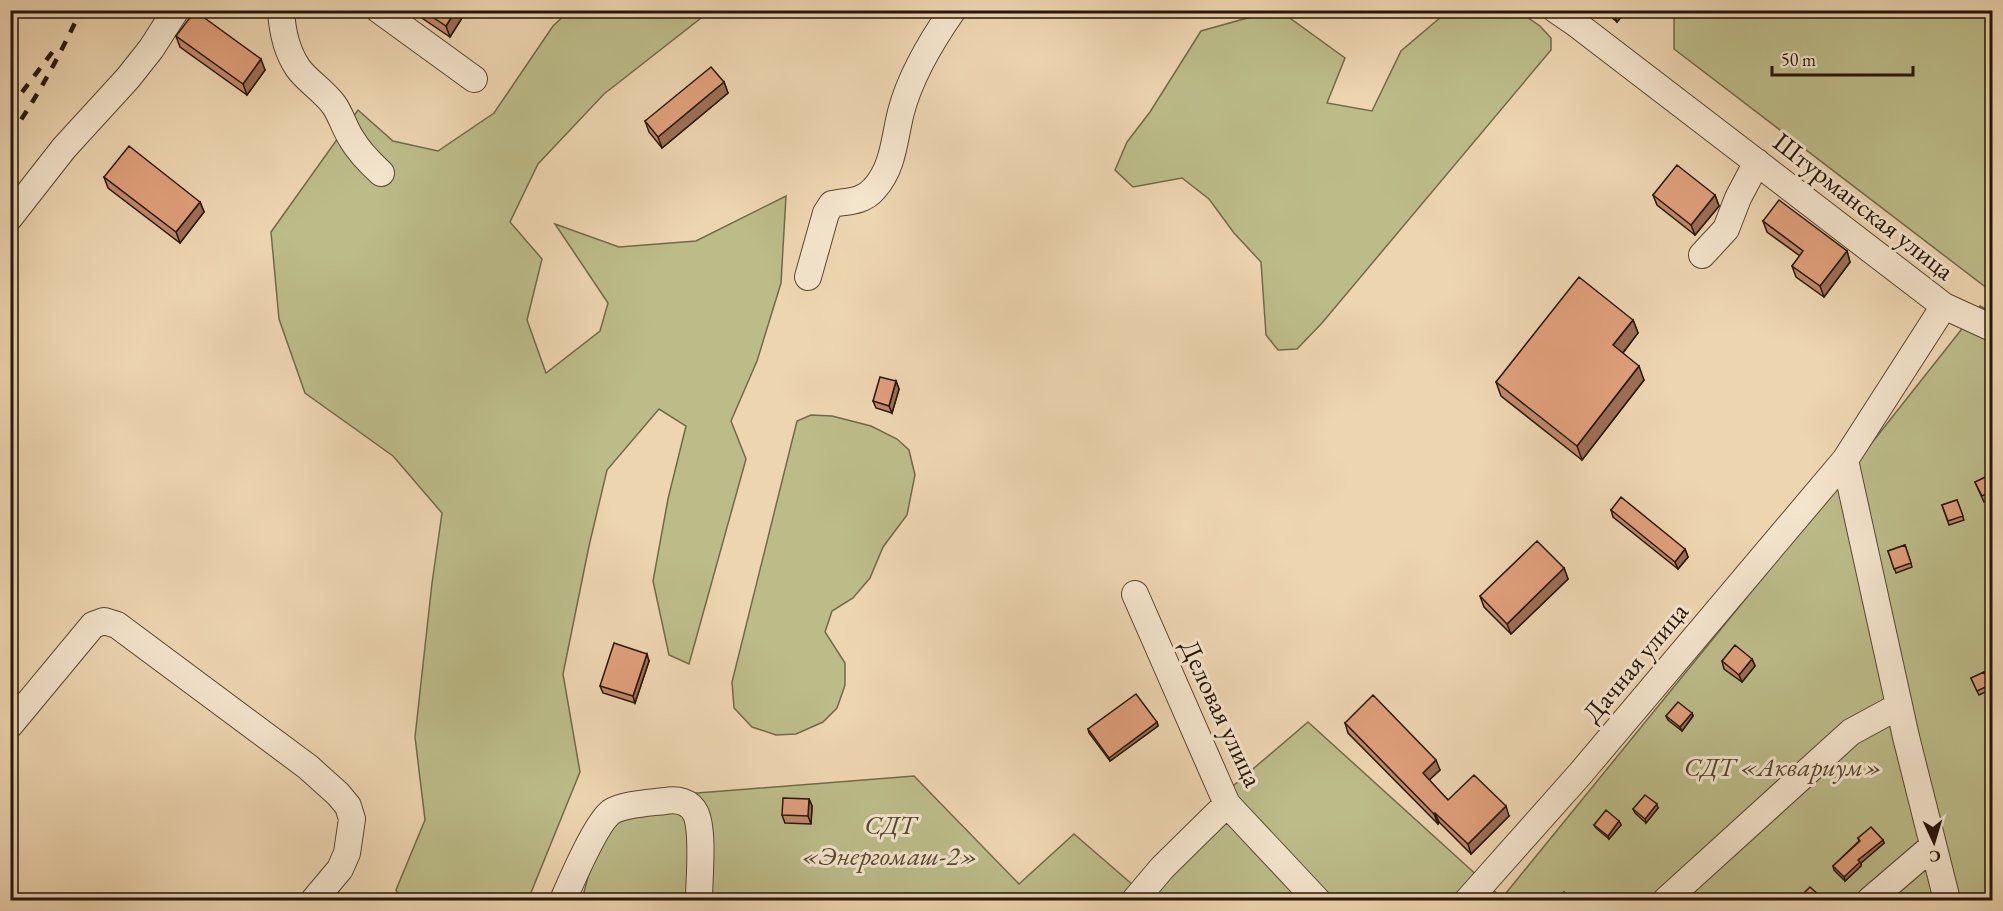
<svg xmlns="http://www.w3.org/2000/svg" width="2003" height="911" viewBox="0 0 2003 911" font-family="'EB Garamond',serif">
<style>
.green{fill:#bcbc89;stroke:#726949;stroke-width:1.5}
.lines{fill:none;stroke-linecap:round;stroke-linejoin:round}
.minor-casing{stroke:#584633;stroke-width:28}
.minor{stroke:#f3e4cc;stroke-width:26}
.rail{stroke:#271609;stroke-width:4.5;stroke-dasharray:10 10;stroke-linecap:butt}
.wall{fill:#c08969;stroke:#271609;stroke-width:1.5}
.shaded-wall{fill:#9c6f55;stroke:#271609;stroke-width:1.5}
.building{fill:#df9f7a;stroke:#271609;stroke-width:1.5}
.labels{text-anchor:middle;dominant-baseline:central;stroke-width:6;stroke-linejoin:round;paint-order:stroke}
.street-label{font-size:27px;fill:#271609;stroke:#f3e4cc}
.park-label{font-size:27px;font-style:italic;fill:#54482f;stroke:#f3e4cc}
</style>
<rect width="100%" height="100%" fill="#edd5b0"/>
<filter id="stains"><feTurbulence type="fractalNoise" baseFrequency=".00333" numOctaves="4"/><feColorMatrix values="0 0 0 0 .2 0 0 0 0 .09 0 0 0 0 .02 0 0 0 .5 -.17"/></filter>
<radialGradient id="worn" r=".72"><stop offset=".6" stop-color="#630" stop-opacity="0"/><stop offset="1" stop-color="#630" stop-opacity=".3"/></radialGradient>
<path class="green" d="M1276,10L1280,11L1345,58L1327,103L1372,111L1401,51L1448,11H1518L1540,26L1551,38V50L1322,323L1297,349L1278,350L1266,335L1261,262L1234,233L1209,199L1182,178L1133,187L1115,170L1127,142L1150,112L1201,31Z
M569,11H710L604,94L538,164L510,222L542,259L527,320L546,373L600,331L608,303L555,224L619,247L696,241L786,196L781,283L757,361L731,421L746,459L689,664L669,655L653,581L668,499L686,426L659,409L607,470L589,546L563,674L580,772L528,900H401L396,890L425,820L415,737L432,583L442,513L393,456L305,393L279,319L271,232L358,110L393,141L438,151L494,113L553,26Z
M1674,11H1992V292L1674,49Z
M1980,306L1992,312V900H582L608,800L914,776L1019,884L1074,834L1133,885L1206,809L1308,722L1502,898L1848,473Z
M811,415L832,416L871,426L897,439L909,450L915,475L907,515L883,547L870,578L853,598L832,611L825,632L845,663V685L837,708L823,722L796,734L776,735L752,727L734,708L732,682L797,421Z"/>
<g class="lines">
<g class="minor-casing">
<path id="minor" d="M281,10C282,29 287,52 298,68C306,80 324,91 334,105C341,115 344,127 351,138C359,152 369,162 381,173
M379,10L474,79
M1556,10L1575,23L1944,306L1992,328
M10,217L64,148L128,78L151,49L176,10
M1702,255L1726,229L1738,198L1757,162
M808,277L826,213L832,204C848,201 863,202 874,189C894,167 894,139 901,112C910,77 932,40 953,10
M1944,306L1845,460L1906,737L1947,900
M1135,594L1227,804L1317,900
M10,725L93,625L104,621L117,625L308,767L338,794L348,806L352,819L347,853L340,869L314,900
M563,900C571,882 596,823 611,812C623,804 650,803 665,801C677,799 690,801 696,814C704,833 699,878 699,900
M1135,900L1162,868L1227,804
M1468,900L1580,774L1845,460
M1666,900L1851,732L1899,706
M1870,900L1933,846"/>
</g>
<use href="#minor" class="minor"/>
<path class="rail" d="M10,27L19,10
M10,108L57,46
M10,136C38,96 60,55 81,10"/>
</g>
<path class="wall" d="M410,10H467L450,37Z
M1603,10H1627L1617,22Z
M176,36L265,70L247,95L180,47Z
M724,82L728,93L662,148L649,132L645,121Z
M104,177L200,202L204,212L180,243L108,188Z
M1653,195H1715L1719,206L1695,235L1657,205Z
M1763,221L1847,251L1850,262L1824,297L1796,277L1792,266L1800,256L1767,232Z
M1633,320L1638,333L1623,353L1644,380L1582,460L1501,396L1496,382Z
M896,381L899,389L892,413L876,408L873,401Z
M1992,474V498L1984,502L1975,482Z
M1957,500L1964,520L1949,525L1942,505Z
M1611,510L1685,549L1688,557L1678,569L1613,517Z
M1905,545L1912,567L1896,573L1888,551Z
M1564,568L1568,579L1511,634L1484,607L1480,596Z
M1752,659L1755,666L1742,682L1724,669L1722,661Z
M649,661L635,703L603,693L600,686Z
M1984,672L1992,689L1979,695L1971,678Z
M1692,713L1693,716L1682,731L1668,720L1666,716Z
M1157,722L1158,726L1110,761L1089,733L1088,729Z
M1345,723L1440,770L1429,780L1448,800L1509,816L1471,854L1439,822L1438,824L1348,733Z
M809,799L812,806L811,824L785,823L782,815Z
M1658,808L1646,823L1635,813L1633,809Z
M1619,821L1621,825L1609,839L1596,828L1594,825Z
M1858,838L1883,840L1884,843L1861,863V866L1845,881L1834,870L1833,866L1859,841Z"/>
<path class="shaded-wall" d="M456,10H467L450,37L446,26Z
M1614,10H1627L1617,22L1613,12Z
M261,59L265,70L247,95L243,84Z
M724,82L728,93L662,148L658,137Z
M1715,195L1719,206L1695,235L1691,225Z
M200,202L204,212L180,243L176,232Z
M1847,251L1850,262L1824,297L1820,286Z
M1633,320L1638,333L1618,359L1613,345Z
M1639,366L1644,380L1582,460L1577,446Z
M896,381L899,389L892,413L889,406Z
M1685,549L1688,557L1678,569L1675,562Z
M1564,568L1568,579L1511,634L1507,624Z
M647,654L649,661L635,703L633,696Z
M1752,659L1755,666L1742,682L1739,675Z
M1692,713L1693,716L1682,731L1680,727Z
M1157,722L1158,726L1110,761L1109,758Z
M1436,760L1440,770L1426,783L1423,773Z
M809,799L812,806L811,824L808,816Z
M1657,804L1658,808L1646,823L1645,819Z
M1506,806L1509,816L1471,854L1468,844Z
M1435,813L1439,822L1438,824L1434,814Z
M1619,821L1621,825L1609,839L1608,836Z
M1883,840L1884,843L1861,863V866L1845,881L1844,877L1858,860Z"/>
<path class="building" d="M422,10H456L446,26Z
M195,11L261,59L243,84L176,36Z
M711,67L724,82L658,137L645,121Z
M129,146L200,202L176,232L104,177Z
M1677,165L1715,195L1691,225L1653,195Z
M1779,200L1847,251L1820,286L1792,266L1803,251L1763,221Z
M1579,277L1633,320L1613,345L1639,366L1577,446L1496,382Z
M880,377L896,381L889,406L873,401Z
M1992,474V491L1982,496L1975,482Z
M1621,497L1685,549L1675,562L1611,510Z
M1957,500L1963,516L1948,521L1942,505Z
M1537,541L1564,568L1507,624L1480,596Z
M1905,545L1911,563L1894,569L1888,551Z
M614,643L647,654L633,696L600,686Z
M1735,645L1752,659L1739,675L1722,661Z
M1984,672L1990,685L1977,691L1971,678Z
M1136,694L1157,722L1109,758L1088,729Z
M1373,695L1436,760L1423,773L1448,800L1474,775L1506,806L1468,844L1435,813L1434,814L1345,723Z
M1678,702L1692,713L1680,727L1666,716Z
M1988,736H1992V758Z
M1645,795L1657,804L1645,819L1633,809Z
M783,798L809,799L808,816L782,815Z
M1606,810L1619,821L1608,836L1594,825Z
M1871,827L1883,840L1858,860L1860,862L1844,877L1833,866L1860,841L1858,838Z
M1810,887L1823,899L1822,900H1797Z
M1564,892L1571,900H1554Z"/>
<g class="labels">
<g class="street-label">
<text transform="translate(1864 206) rotate(38)">Штурманская улица</text>
<text transform="translate(1635 662) rotate(-50)">Дачная улица</text>
<text transform="translate(1222 713) rotate(65)">Деловая улица</text>
</g>
<g class="park-label">
<text x="1783" y="766">СДТ «Аквариум»</text>
<text x="890" y="824">СДТ<tspan x="890" dy="31">«Энергомаш-2»</tspan></text>
</g>
</g>
<rect width="2003" height="911" fill="none" stroke="#edd5b0" stroke-width="36"/>
<rect x="12" y="12" width="1979" height="887" fill="none" stroke="#271609" stroke-width="3"/>
<rect x="18" y="18" width="1967" height="875" fill="none" stroke="#271609" stroke-width="1.5"/>
<g transform="translate(1934 842) rotate(176)" stroke="#f3e4cc" stroke-width="4.5" paint-order="stroke">
<path d="M0-4.5L10 22L0 15L-10 22Z" fill="#271609"/>
<text y="-9" font-size="16" font-weight="bold" text-anchor="middle" fill="#271609">С</text>
</g>
<path d="M1772 66v9h141v-9" fill="none" stroke="#271609" stroke-width="3"/>
<text x="1781" y="66" font-size="18" fill="#271609" stroke="#f3e4cc" stroke-width="4.5" paint-order="stroke">50 m</text>
<rect width="100%" height="100%" filter="url(#stains)"/>
<rect width="100%" height="100%" fill="url(#worn)"/>
</svg>
